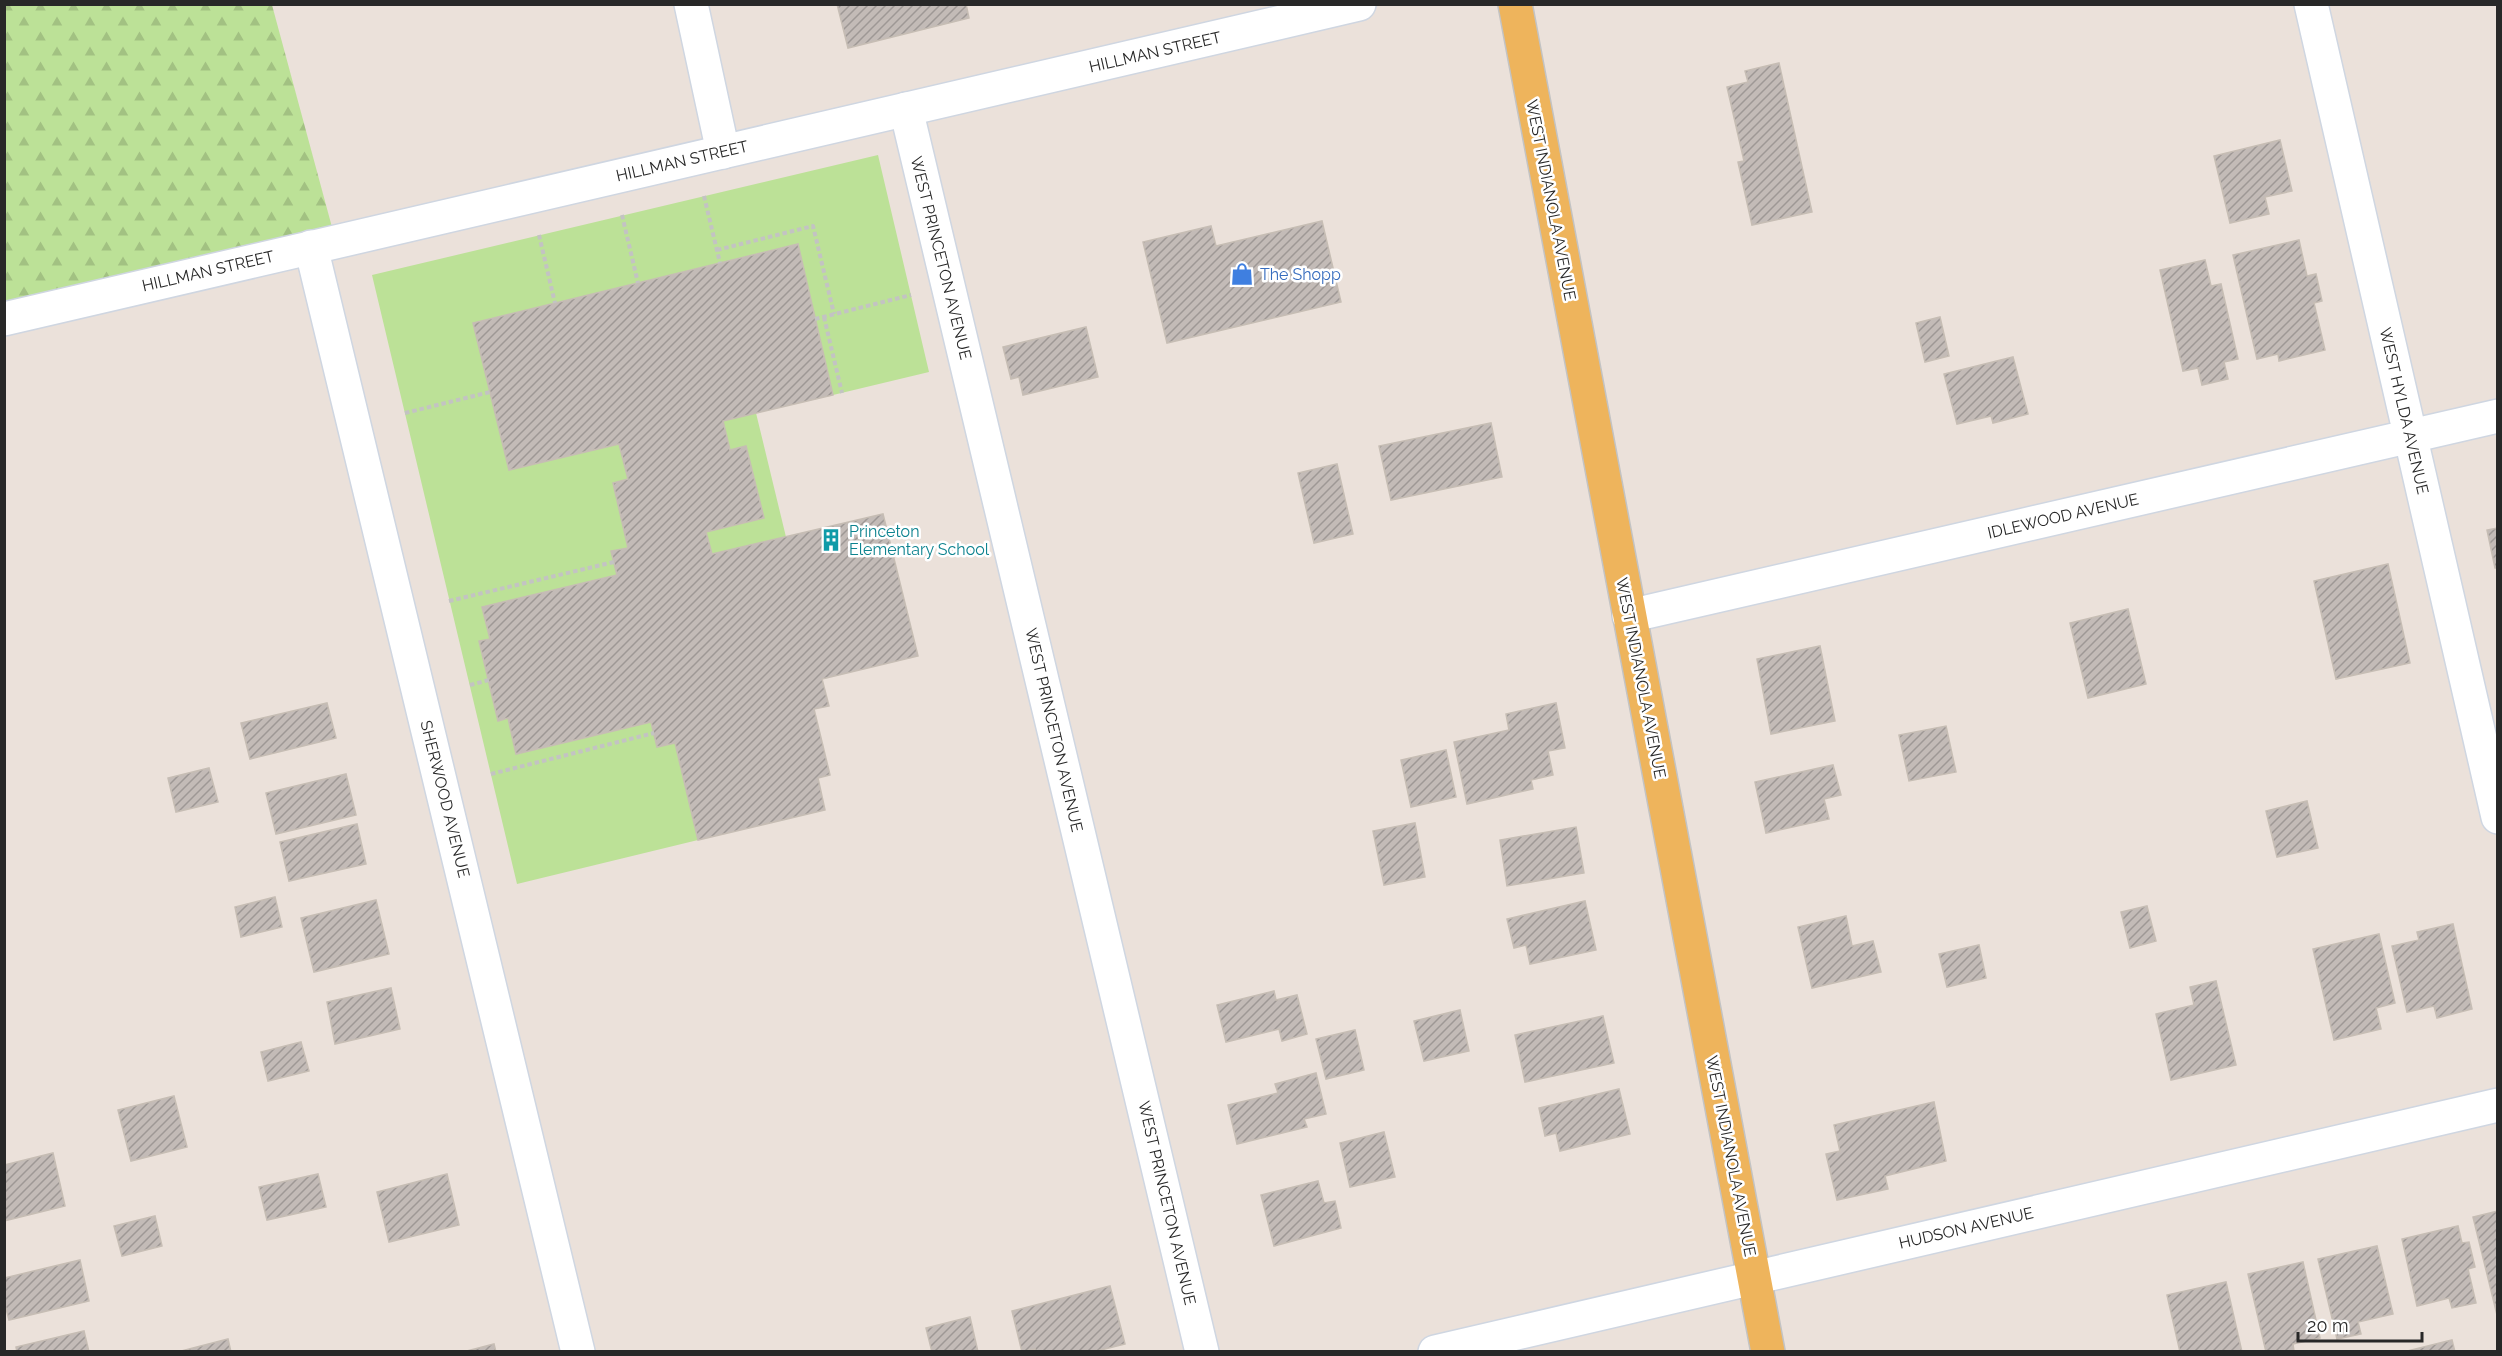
<svg xmlns="http://www.w3.org/2000/svg" width="2502" height="1356" viewBox="0 0 2502 1356" font-family="Raleway,sans-serif">
<style>
.grass{fill:#bce197}
.forest{fill:url(#forest-firs)}
.building{fill:url(#building-hatch);stroke:#c6bdb4;stroke-width:1.5}
.lines{fill:none;stroke-linecap:round;stroke-linejoin:round}
.minor-casing{stroke:#cfd6e1;stroke-width:36}
.tertiary-casing{stroke:#cfd6e1;stroke-width:36}
.primary-casing{stroke:#c3c3c3;stroke-width:36}
.path{stroke:#c3c3c3;stroke-width:4;stroke-dasharray:4.5 3;stroke-linecap:butt}
.minor{stroke:#fff;stroke-width:33}
.tertiary{stroke:#fff;stroke-width:33}
.primary{stroke:#eeb45c;stroke-width:33}
.labels{text-anchor:middle;dominant-baseline:central;stroke-width:5;stroke-linejoin:round;paint-order:stroke}
.street-label{font-size:16px;fill:#282828;stroke:#fff}
.shop-label{font-size:16px;fill:#366cbe;stroke:#fff;text-anchor:start}
.culture-label{font-size:16px;fill:#0d838f;stroke:#fff;text-anchor:start}
</style>
<defs>
<pattern id="forest-firs" width="22" height="20" patternUnits="userSpaceOnUse" patternTransform="scale(1.5)"><rect width="22" height="20" fill="#bce197"/><path d="M5 1l3.5 6h-7zM16 11l3.5 6h-7z" fill="#a2c182"/></pattern>
<pattern id="building-hatch" width="6" height="6" patternUnits="userSpaceOnUse" patternTransform="scale(1.5)"><rect width="6" height="6" fill="#c3bbb7"/><path d="M-1 1l2-2M0 6l6-6M5 7l2-2" fill="none" stroke="#9e9895"/></pattern>
</defs>
<rect width="100%" height="100%" fill="#ebe1da"/>
<path class="grass" d="M878,155L929,372L833,395L797,244L473,323L509,470L619,444L628,479L613,483L628,548L612,552L617,575L482,607L490,639L479,642L498,720L508,718L517,754L651,722L657,746L675,743L698,840L517,884L372,275Z
M756,413L786,537L712,554L706,532L764,518L746,447L730,450L723,421Z"/>
<path class="forest" d="M4,5H272L336,242L5,319Z"/>
<path class="building" d="M837,4H966L969,18L848,48Z
M1779,63L1812,212L1752,225L1738,162L1744,161L1727,87L1748,82L1745,71Z
M2280,140L2292,191L2265,197L2269,214L2230,223L2214,156Z
M1322,221L1341,302L1167,343L1143,242L1211,226L1216,246Z
M2299,240L2307,276L2316,274L2322,301L2314,303L2325,350L2279,361L2278,354L2257,359L2233,255Z
M798,244L833,395L723,421L730,450L746,446L764,518L706,532L712,554L883,514L918,656L822,679L829,706L814,709L830,775L818,778L825,810L698,840L675,743L657,747L651,722L516,754L508,718L498,721L479,641L490,639L482,607L617,575L611,551L628,548L613,483L628,479L619,444L509,470L473,323Z
M2205,260L2211,286L2221,284L2238,359L2224,362L2228,379L2202,385L2198,368L2183,371L2160,270Z
M1940,317L1949,356L1925,362L1916,323Z
M1086,327L1098,377L1023,395L1019,377L1011,379L1003,347Z
M2013,357L2028,414L1993,423L1991,416L1957,424L1944,374Z
M1491,423L1502,477L1391,500L1379,446Z
M1337,464L1353,534L1314,543L1298,473Z
M2498,528V568H2495L2487,530Z
M2388,564L2410,663L2336,679L2314,581Z
M2128,609L2146,684L2088,698L2070,623Z
M1820,646L1835,721L1771,734L1757,659Z
M327,703L336,738L250,759L241,723Z
M1556,703L1565,748L1548,751L1553,775L1531,780L1533,789L1467,804L1454,742L1509,730L1506,714Z
M1946,726L1956,772L1909,781L1899,735Z
M1446,750L1456,797L1411,807L1401,760Z
M1833,765L1841,795L1824,799L1829,819L1766,833L1755,782Z
M209,768L218,802L176,812L168,778Z
M346,774L356,815L276,834L266,793Z
M2307,801L2318,848L2277,857L2266,811Z
M1415,823L1425,877L1384,885L1373,831Z
M357,824L366,864L289,881L280,842Z
M1576,827L1584,873L1507,886L1500,840Z
M275,897L282,927L241,937L235,907Z
M376,900L389,954L314,972L301,918Z
M1585,901L1596,950L1530,964L1526,945L1514,948L1507,919Z
M2147,906L2156,941L2130,948L2121,912Z
M1846,916L1852,946L1873,941L1881,972L1812,988L1798,927Z
M2453,924L2472,1009L2437,1018L2434,1006L2407,1012L2392,946L2419,940L2417,932Z
M2379,934L2395,1003L2376,1008L2381,1029L2334,1040L2313,949Z
M1979,945L1986,978L1947,987L1939,954Z
M2216,981L2236,1065L2171,1080L2156,1014L2194,1005L2190,987Z
M391,988L400,1029L335,1044L327,1002Z
M1274,991L1276,1000L1297,995L1307,1034L1282,1041L1279,1029L1226,1042L1217,1005Z
M1460,1010L1469,1051L1424,1061L1414,1021Z
M1603,1016L1614,1063L1525,1082L1515,1035Z
M1355,1030L1364,1070L1326,1079L1316,1039Z
M301,1042L309,1071L268,1081L261,1052Z
M1316,1073L1326,1114L1304,1119L1307,1127L1237,1144L1228,1105L1278,1093L1275,1084Z
M1619,1089L1630,1134L1560,1151L1556,1133L1545,1136L1539,1108Z
M174,1096L187,1147L131,1161L118,1110Z
M1934,1102L1946,1161L1885,1176L1888,1189L1837,1200L1826,1154L1840,1151L1834,1125Z
M1384,1132L1395,1177L1350,1187L1340,1143Z
M53,1153L65,1206L4,1221V1165Z
M318,1174L326,1207L267,1220L259,1187Z
M447,1174L459,1225L389,1242L377,1192Z
M1318,1181L1324,1203L1335,1201L1341,1228L1274,1246L1261,1195Z
M2498,1211V1319L2473,1217Z
M155,1216L162,1246L122,1256L114,1226Z
M2458,1226L2462,1243L2469,1242L2475,1267L2468,1269L2476,1303L2452,1308L2449,1298L2417,1306L2402,1239Z
M2377,1246L2393,1314L2358,1322L2361,1334L2337,1339L2318,1259Z
M80,1260L89,1301L9,1320L4,1301V1278Z
M2303,1262L2320,1338L2293,1344L2294,1351L2266,1352L2248,1274Z
M2226,1282L2242,1352H2180L2167,1295Z
M1110,1286L1125,1344L1093,1352H1035V1349L1022,1352L1012,1311Z
M970,1317L978,1352H932L926,1328Z
M84,1331L89,1352H17L16,1347Z
M228,1339L231,1352H181V1351Z
M2452,1340L2455,1352H2407V1351Z
M494,1344L496,1352H463Z"/>
<g class="lines">
<g class="minor-casing">
<path id="minor" d="M691,4L723,152
M2311,4L2498,817
M906,109L1202,1352
M311,247L578,1352
M1629,616L2498,416
M1435,1352L2498,1105"/>
</g>
<g class="tertiary-casing">
<path id="tertiary" d="M4,319L1359,4"/>
</g>
<g class="primary-casing">
<path id="primary" d="M1515,4L1768,1352"/>
</g>
<path class="path" d="M704,196L720,263
M622,215L638,283
M539,235L555,303
M717,250L813,226L834,314
M824,317L842,393
M815,319L911,295
M405,413L490,392
M449,601L614,562
M470,685L489,680
M491,774L654,733"/>
<use href="#minor" class="minor"/>
<use href="#tertiary" class="tertiary"/>
<use href="#primary" class="primary"/>
</g>
<defs>
<g id="shop-bare" transform="scale(1.8)"><path d="M-5-2.5h2.3a2.7 3.5 0 0 1 5.4 0H5L5.5 6h-11ZM-1.5-2.5h3a1.5 2.3 0 0 0-3 0Z" fill="#3f7fe0" stroke="#fff" stroke-width="2.5" paint-order="stroke"/></g>
<g id="building-bare" transform="scale(1.8)"><path d="M-4-6H4V6H1V3H-1V6H-4ZM-2.5-4.3h1.7v1.8h-1.7ZM.8-4.3h1.7v1.8H.8ZM-2.5-1h1.7V.8h-1.7ZM.8-1h1.7V.8H.8Z" fill="#0f9aa8" stroke="#fff" stroke-width="2.5" paint-order="stroke"/></g>
</defs>
<g fill-rule="evenodd">
<use href="#shop-bare" x="1242" y="274"/>
<use href="#building-bare" x="831" y="540"/>
</g>
<g class="labels">
<g class="street-label">
<text transform="translate(1155 52) rotate(-13)">HILLMAN STREET</text>
<text transform="translate(682 161) rotate(-13)">HILLMAN STREET</text>
<text transform="translate(1551 200) rotate(79)">WEST INDIANOLA AVENUE</text>
<text transform="translate(941 258) rotate(76)">WEST PRINCETON AVENUE</text>
<text transform="translate(208 271) rotate(-13)">HILLMAN STREET</text>
<text transform="translate(2404 411) rotate(77)">WEST HYLDA AVENUE</text>
<text transform="translate(2063 516) rotate(-13)">IDLEWOOD AVENUE</text>
<text transform="translate(1641 678) rotate(79)">WEST INDIANOLA AVENUE</text>
<text transform="translate(1054 730) rotate(77)">WEST PRINCETON AVENUE</text>
<text transform="translate(445 799) rotate(76)">SHERWOOD AVENUE</text>
<text transform="translate(1731 1156) rotate(79)">WEST INDIANOLA AVENUE</text>
<text transform="translate(1167 1203) rotate(77)">WEST PRINCETON AVENUE</text>
<text transform="translate(1966 1228) rotate(-13)">HUDSON AVENUE</text>
</g>
<g class="shop-label">
<text x="1260" y="274">The Shopp</text>
</g>
<g class="culture-label">
<text x="849" y="531">Princeton<tspan x="849" dy="18">Elementary School</tspan></text>
</g>
</g>
<rect width="2502" height="1356" fill="none" stroke="#282828" stroke-width="12"/>
<path d="M2298 1332v9h124v-9" fill="none" stroke="#282828" stroke-width="3"/>
<text x="2307" y="1332" font-size="18" fill="#282828" stroke="#ffffff" stroke-width="4.5" paint-order="stroke">20 m</text>
</svg>
